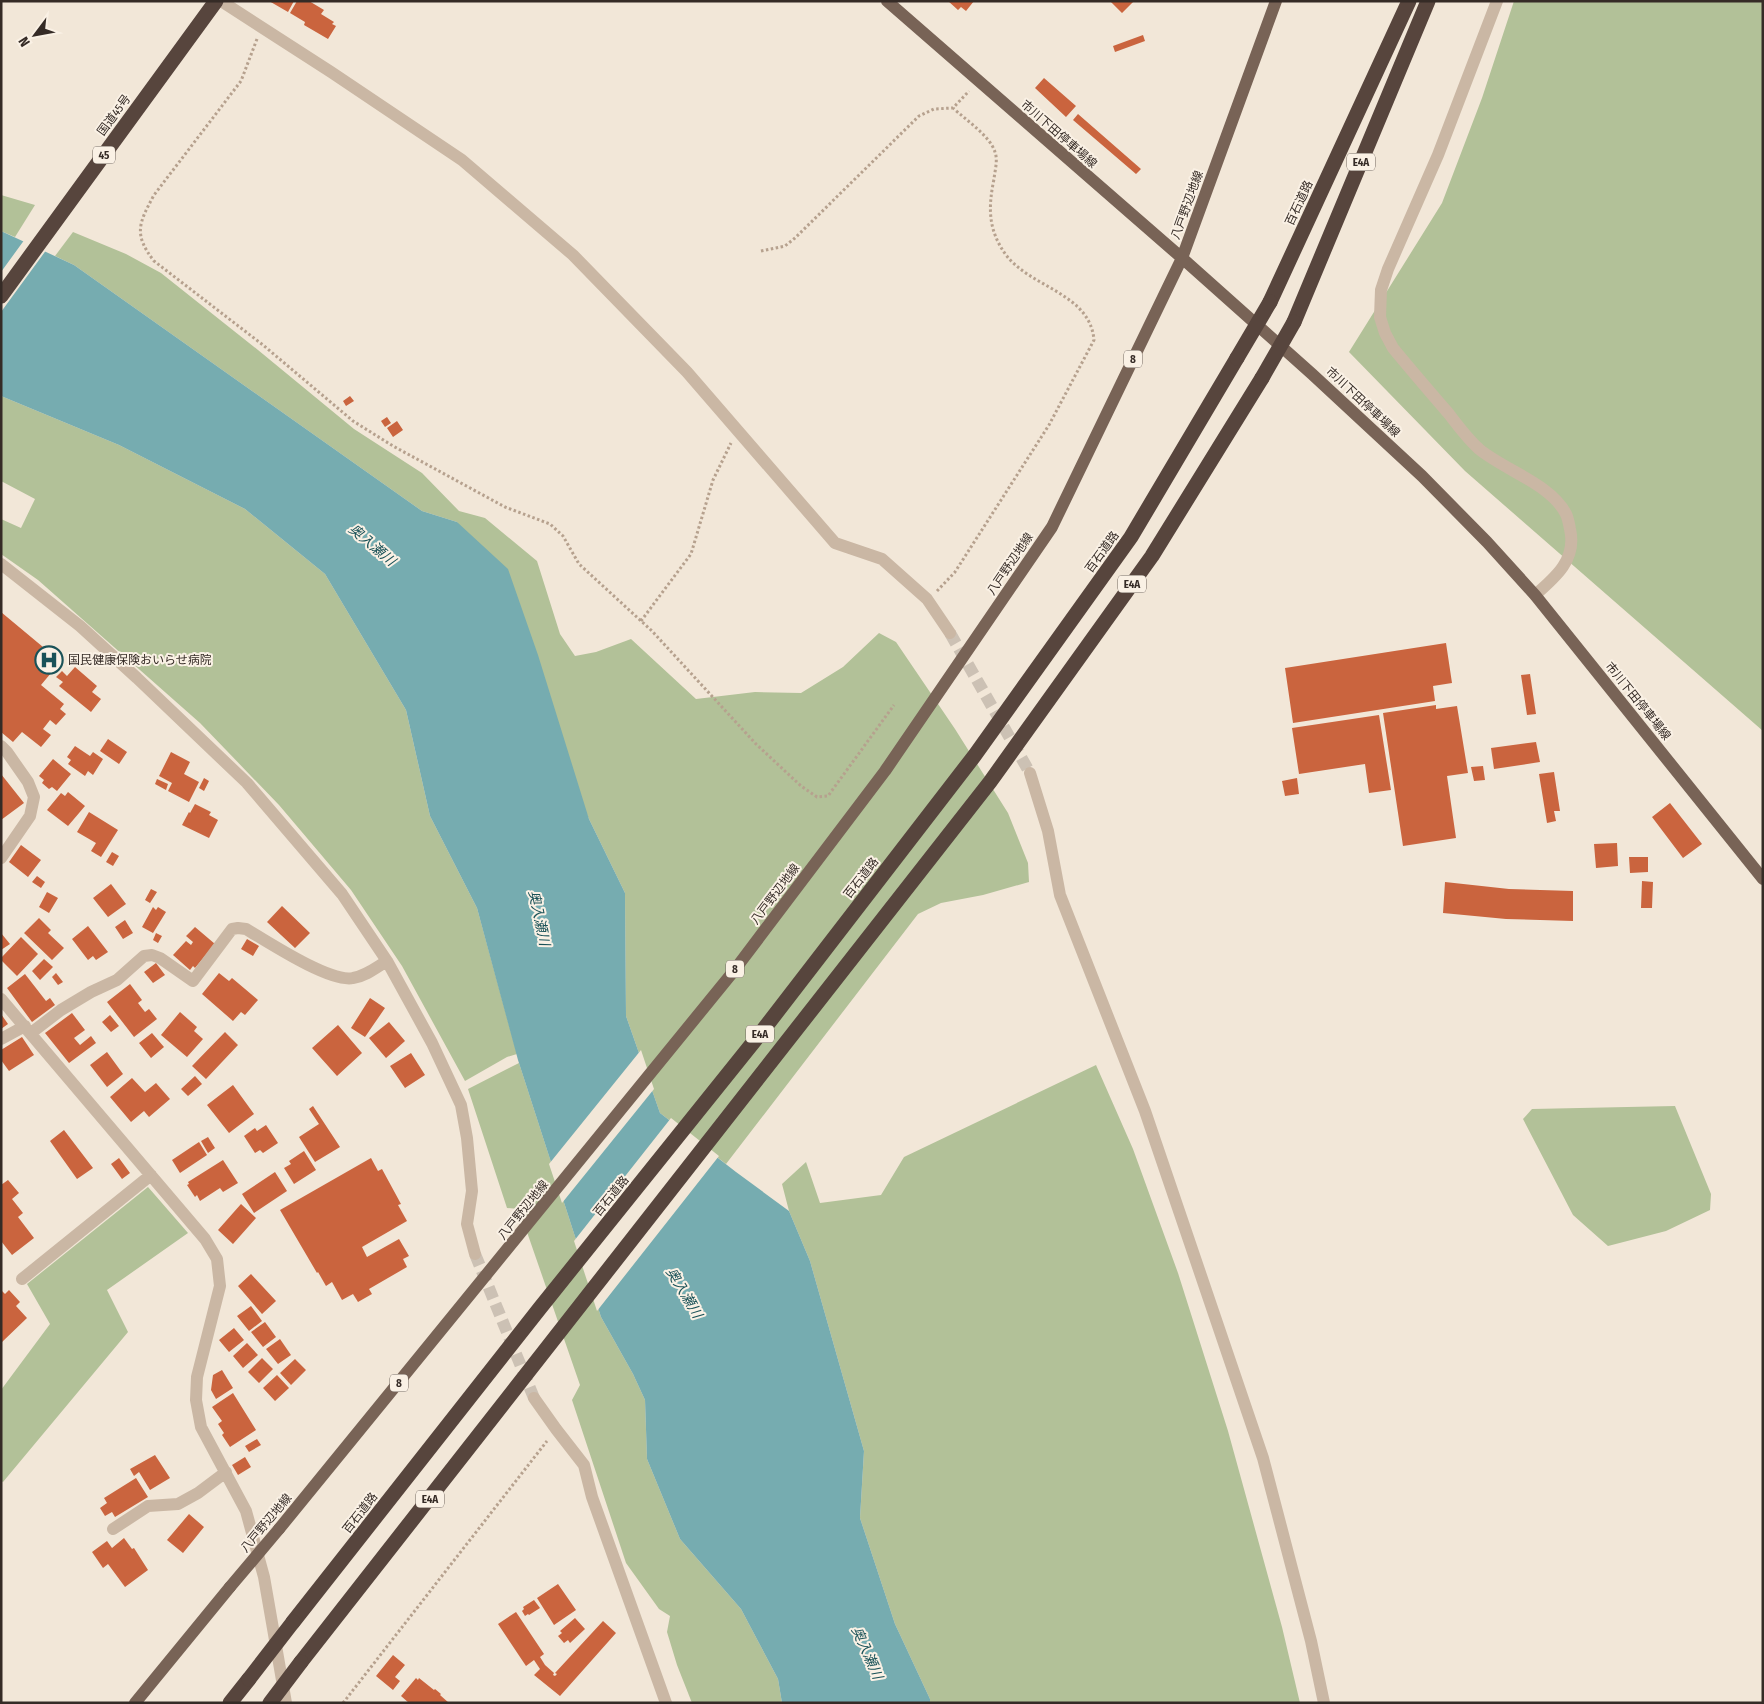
<svg xmlns="http://www.w3.org/2000/svg" width="1764" height="1704" viewBox="0 0 1764 1704" font-family="'Fira Sans Condensed','Noto Sans JP',sans-serif">
<style>
.green{fill:#b2c198}
.water{fill:#76acb0}
.pier{fill:#f2e7d8}
.building{fill:#ca643e}
.lines{fill:none;stroke-linecap:round;stroke-linejoin:round}
.minor-tunnel{stroke:#ccc1b4;stroke-width:12;stroke-dasharray:12 6;stroke-linecap:butt}
.path{stroke:#b6a18e;stroke-width:3;stroke-dasharray:2.5 2.5;stroke-linecap:butt}
.minor{stroke:#cab7a4;stroke-width:12}
.major{stroke:#786356;stroke-width:12}
.highway{stroke:#57453d;stroke-width:15}
.major-bridge{stroke:#786356;stroke-width:12}
.highway-bridge{stroke:#57453d;stroke-width:15}
.labels{text-anchor:middle;dominant-baseline:central;stroke-width:4;stroke-linejoin:round;paint-order:stroke}
.shield{fill:#faf1e5;stroke:#70665f;stroke-width:1}
.shield-label{font-size:11px;font-weight:bold;fill:#352b26}
.street-label{font-size:12px;fill:#352b26;stroke:#faf1e5}
.poi-label{font-size:12px;fill:#352b26;stroke:#faf1e5;text-anchor:start}
.water-label{font-size:14px;font-style:italic;fill:#1a5258;stroke:#faf1e5}
</style>
<rect width="100%" height="100%" fill="#f2e7d8"/>
<path class="green" d="M1514,1H1763V731L1465,471L1349,352L1442,203L1482,98Z
M1,195L35,205L15,237L1,231Z
M73,232L126,254L161,273L258,350L354,429L422,473L459,511L485,518L537,561L560,634L575,656L596,652L631,639L696,699L755,692L801,693L843,667L879,633L896,642L955,729L1008,813L1028,863L1029,882L983,895L941,903L918,914L726,1164L660,1113L626,1016L625,893L589,819L457,522L422,511L74,265L55,256Z
M1,396L119,445L245,509L325,574L406,710L430,816L477,908L517,1054L507,1057L465,1081L402,966L351,890L279,805L200,723L38,580L1,554V519L21,528L35,499L1,481Z
M519,1063L601,1317L633,1374L645,1400L647,1459L680,1539L741,1609L778,1679L782,1703H692L677,1665L667,1632L670,1616L659,1609L626,1563L572,1400L580,1385L519,1209L507,1208L468,1089Z
M1096,1065L1133,1149L1178,1273L1228,1431L1282,1627L1300,1703H930V1699L895,1624L860,1518L864,1451L810,1261L789,1211L782,1184L806,1162L820,1203L881,1195L904,1157Z
M1675,1106L1711,1194L1710,1210L1666,1231L1608,1246L1573,1215L1523,1119L1532,1109Z
M148,1187L188,1233L107,1290L128,1332L3,1482L1,1481V1390L50,1324L27,1284Z"/>
<path class="water" d="M1,231L74,265L422,511L457,522L508,569L538,655L589,819L625,893L626,1016L660,1113L736,1172L789,1211L810,1261L864,1451L860,1518L895,1624L930,1699V1703H782L778,1679L741,1609L680,1539L647,1459L645,1400L633,1374L601,1317L518,1060L477,908L430,816L406,710L325,574L245,509L119,445L1,396Z"/>
<path class="pier" d="M25,239L47,249L1,312V272Z
M641,1050L654,1089L562,1203L549,1164Z
M671,1118L719,1156L597,1311L574,1241Z"/>
<path class="building" d="M269,1H294L288,12Z
M297,1H309L324,10L321,14L334,22L332,24L336,26L328,39L304,25L305,22L290,13Z
M948,1H974L966,11L961,7L958,10Z
M1110,1H1134L1122,13Z
M1143,35L1145,41L1115,52L1113,46Z
M1044,78L1076,106L1066,117L1035,88Z
M1078,114L1141,169L1136,174L1073,120Z
M350,396L354,401L346,406L343,401Z
M387,417L391,423L385,427L381,421Z
M397,421L403,430L393,437L387,428Z
M1,612L49,652L45,657L56,667L41,685L64,704L60,709L66,714L56,725L50,720L43,729L51,735L41,747L22,732L13,742L1,732Z
M1446,643L1452,683L1433,686L1435,701L1293,723L1285,668Z
M75,667L97,686L92,692L101,699L91,712L59,686L63,682L56,677L62,671L67,676Z
M1530,674L1536,714L1527,715L1521,675Z
M1436,705V709L1457,706L1468,773L1447,776L1456,838L1403,846L1383,713Z
M1379,715L1391,790L1369,793L1365,764L1299,774L1292,728Z
M108,739L127,752L119,764L100,751Z
M1536,742L1540,762L1494,769L1491,748Z
M75,746L90,756L93,752L103,759L93,775L88,771L85,776L68,764L71,760L67,757Z
M171,752L190,762L184,774L199,782L189,802L168,791L172,783L159,776Z
M53,759L71,774L57,791L52,787L49,789L42,783L44,780L39,776Z
M1483,766L1485,780L1474,781L1471,767Z
M1554,772L1560,811H1554L1556,821L1547,823L1539,774Z
M1,774L24,803L1,820Z
M204,778L209,781L204,791L199,788Z
M1297,778L1299,794L1285,796L1282,781Z
M157,779L168,784L166,790L155,784Z
M68,792L85,806L68,826L47,810L61,793L65,796Z
M1670,803L1702,844L1683,858L1652,817Z
M195,804L211,812L209,815L218,820L209,838L182,825L189,812L190,813Z
M89,812L118,830L101,857L91,851L96,843L77,832Z
M1617,843L1618,866L1596,868L1594,844Z
M21,845L41,860L28,877L9,862Z
M112,852L119,856L113,866L106,862Z
M1629,857H1648V872L1630,873Z
M37,876L45,882L41,888L32,882Z
M1642,881L1653,882L1652,908H1641Z
M1445,882L1509,889L1573,891V921L1506,919L1443,913Z
M111,884L126,904L108,917L93,898Z
M151,889L157,892L150,903L145,900Z
M47,892L58,898L49,913L39,907Z
M282,906L310,933L295,948L267,922Z
M153,907L156,910L158,907L166,912L153,933L142,927Z
M39,918L51,930L48,933L64,948L52,960L24,933Z
M125,920L133,933L123,939L115,927Z
M88,926L108,952L96,960L93,956L88,960L72,939Z
M195,927L215,944L195,968L193,966L190,970L173,955L186,941L191,945L193,942L186,936Z
M1,933L10,944L1,950Z
M156,933L162,936L158,943L153,940Z
M21,937L38,954L17,976L1,960V958Z
M247,939L259,946L253,956L241,949Z
M44,959L53,967L40,980L32,971Z
M156,963L165,975L153,983L144,972Z
M56,973L63,982L58,985L52,977Z
M219,973L229,981L232,978L258,1000L245,1015L241,1012L233,1021L202,994Z
M25,974L46,1001L50,998L55,1005L32,1022L7,988Z
M130,984L142,1000L138,1003L145,1012L149,1009L157,1019L134,1037L107,1002Z
M370,998L385,1008L365,1037L351,1028Z
M180,1012L197,1027L194,1031L203,1039L187,1057L161,1035Z
M72,1013L85,1030L74,1038L80,1045L91,1036L96,1043L69,1063L45,1033Z
M1,1014L8,1024L1,1029Z
M110,1015L119,1026L111,1032L102,1022Z
M389,1022L405,1041L386,1058L369,1038Z
M338,1025L362,1053L337,1076L312,1048Z
M225,1032L238,1045L206,1079L192,1066Z
M152,1033L164,1047L151,1058L139,1043Z
M22,1037L34,1055L9,1071L1,1060V1050Z
M107,1052L123,1074L107,1087L90,1065Z
M411,1053L425,1075L405,1088L390,1066Z
M195,1076L202,1084L188,1096L181,1089Z
M132,1078L145,1092L156,1083L170,1099L149,1117L144,1111L131,1122L110,1097Z
M233,1085L254,1114L229,1133L207,1105Z
M313,1106L340,1147L315,1162L299,1137L319,1124L309,1109Z
M266,1125L278,1143L263,1153L260,1150L255,1153L244,1136L255,1128L257,1131Z
M64,1130L93,1168L77,1179L50,1141Z
M208,1137L215,1148L208,1153L201,1141Z
M199,1142L207,1155L180,1173L172,1160Z
M304,1151L316,1170L294,1184L284,1168L291,1164L289,1161Z
M119,1158L130,1173L122,1179L111,1164Z
M371,1158L378,1171L382,1169L401,1204L398,1205L407,1221L362,1247L367,1257L399,1239L409,1256L403,1259L407,1267L369,1289L372,1294L358,1302L353,1294L342,1300L332,1282L326,1286L318,1272L317,1273L280,1210Z
M223,1160L238,1183L223,1192L220,1188L200,1201L197,1195L195,1197L187,1185L189,1184L188,1182Z
M275,1172L287,1191L254,1213L242,1194Z
M8,1180L19,1193L12,1199L23,1213L18,1217L34,1238L12,1255L1,1241V1185Z
M241,1204L256,1218L233,1244L218,1230Z
M251,1274L276,1301L262,1314L238,1286Z
M1,1290L5,1294L9,1290L20,1302L16,1306L27,1318L1,1343Z
M251,1306L262,1321L249,1331L237,1316Z
M265,1322L276,1337L263,1347L251,1332Z
M234,1328L244,1340L229,1352L219,1340Z
M280,1339L291,1355L278,1364L266,1349Z
M247,1343L258,1355L243,1368L233,1356Z
M262,1358L273,1369L259,1383L248,1372Z
M295,1359L306,1370L291,1385L280,1373Z
M222,1370L233,1388L216,1399L211,1390L213,1375Z
M277,1375L289,1388L275,1401L263,1388Z
M233,1393L256,1430L230,1447L222,1435L224,1433L218,1424L222,1421L212,1407Z
M257,1439L261,1445L249,1452L245,1446Z
M155,1455L170,1478L150,1490L139,1472L134,1476L130,1469Z
M245,1457L251,1467L238,1475L232,1465Z
M136,1478L148,1497L115,1517L112,1512L105,1516L100,1508L107,1503L104,1498Z
M189,1514L204,1527L183,1553L167,1540Z
M124,1538L132,1549L134,1548L148,1570L125,1587L108,1564L103,1568L92,1552L107,1541L112,1548Z
M558,1584L576,1610L554,1625L537,1598Z
M534,1600L540,1608L529,1615L528,1614L525,1616L522,1611L524,1609L523,1607Z
M516,1612L544,1654L540,1657L545,1665L554,1673L553,1675L555,1676L557,1674L555,1673L603,1621L616,1633L560,1696L534,1675L540,1669L534,1660L526,1666L498,1624Z
M575,1618L585,1629L570,1643L568,1640L564,1643L558,1636L562,1633L560,1631Z
M393,1655L405,1665L395,1677L400,1681L393,1690L376,1676Z
M416,1678L418,1680L419,1678L434,1690L435,1689L441,1694L440,1695L449,1703H409L401,1696Z"/>
<g class="lines">
<path class="minor-tunnel" d="M950,633L1030,773
M475,1254L534,1398"/>
<path class="path" d="M257,39L241,81L154,195C139,223 133,234 154,261L263,345L353,421L393,446L505,507L550,524L563,536L579,564L652,631L756,744L801,786L817,797L828,796L894,705
M761,251L785,246L795,238L919,116L934,109L953,108
M937,591L955,572L1049,425L1094,340C1090,293 1031,288 1006,255C988,230 988,208 994,179C995,170 998,160 995,152C990,136 966,120 953,108L969,91
M641,621L691,554L713,480L731,443
M343,1703L547,1441"/>
<path class="minor" d="M221,1L331,72L462,160L573,255L687,372L835,543L882,559L927,599L950,633
M1497,1L1438,155L1388,269L1381,290L1380,317L1385,333L1393,348C1411,370 1430,392 1449,414C1458,426 1468,439 1479,449C1504,470 1551,484 1566,514C1568,518 1569,524 1570,529C1577,559 1556,577 1535,595
M1,564L80,626L137,678L247,783L342,894L387,961L432,1043L461,1105L467,1138L472,1191L467,1224L475,1254
M1,746L7,752L28,782L34,797L30,816L1,858
M1030,773L1048,831L1060,895L1145,1111L1263,1458L1311,1641L1324,1703
M1,999L205,1239L217,1259L220,1286L197,1377L196,1400L201,1427L246,1511L264,1577L286,1703
M31,1033L61,1010L91,992L117,980L144,956L152,955L160,958L193,981L232,929L238,928L246,929C268,942 330,983 353,978C366,976 377,967 387,961
M1,1039L25,1026
M22,1279L151,1175
M534,1398L556,1429L584,1465L592,1497L666,1703
M113,1529L148,1506L178,1504L198,1493L226,1472"/>
<path class="major" d="M887,1L1182,258L1312,374L1422,476L1487,542L1535,595L1763,879
M279,1529L733,972L885,771L1052,527L1182,258L1276,1
M135,1703L230,1587"/>
<path class="highway" d="M1,296L216,1
M1270,302L1409,1
M1294,322L1428,1
M293,1622L540,1308L760,1034L975,755L1131,537L1237,358
M301,1662L990,782L1152,556L1262,378
M230,1703L249,1679"/>
<path class="major-bridge" d="M230,1587L279,1529"/>
<path class="highway-bridge" d="M1237,358L1270,302
M1262,378L1294,322
M249,1679L293,1622
M270,1703L301,1662"/>
</g>
<defs>
<g id="hospital-ring" transform="scale(1.4375)"><circle r="9.5" fill="#faf1e5" stroke="#1a5258" stroke-width="1.5"/><path d="M-5-5h3v3.5h4V-5h3V5h-3V1.5h-4V5h-3Z" fill="#1a5258"/></g>
</defs>
<g fill-rule="evenodd">
<use href="#hospital-ring" x="49" y="660"/>
</g>
<g class="labels">
<g class="shield">
<rect x="93" y="146.5" width="22" height="17" rx="4"/>
<rect x="1347" y="153.5" width="28" height="17" rx="4"/>
<rect x="1124" y="350.5" width="18" height="17" rx="4"/>
<rect x="1118" y="575.5" width="28" height="17" rx="4"/>
<rect x="726" y="960.5" width="18" height="17" rx="4"/>
<rect x="746" y="1025.5" width="28" height="17" rx="4"/>
<rect x="390" y="1374.5" width="18" height="17" rx="4"/>
<rect x="416" y="1490.5" width="28" height="17" rx="4"/>
</g>
<g class="shield-label">
<text x="104" y="155">45</text>
<text x="1361" y="162">E4A</text>
<text x="1133" y="359">8</text>
<text x="1132" y="584">E4A</text>
<text x="735" y="969">8</text>
<text x="760" y="1034">E4A</text>
<text x="399" y="1383">8</text>
<text x="430" y="1499">E4A</text>
</g>
<g class="street-label">
<text transform="translate(114 115) rotate(-54)">国道45号</text>
<text transform="translate(1059 134) rotate(41)">市川下田停車場線</text>
<text transform="translate(1299 203) rotate(-65)">百石道路</text>
<text transform="translate(1187 205) rotate(-70)">八戸野辺地線</text>
<text transform="translate(1363 402) rotate(43)">市川下田停車場線</text>
<text transform="translate(1102 552) rotate(-54)">百石道路</text>
<text transform="translate(1010 564) rotate(-56)">八戸野辺地線</text>
<text transform="translate(1638 701) rotate(51)">市川下田停車場線</text>
<text transform="translate(861 878) rotate(-52)">百石道路</text>
<text transform="translate(775 894) rotate(-53)">八戸野辺地線</text>
<text transform="translate(611 1196) rotate(-51)">百石道路</text>
<text transform="translate(523 1210) rotate(-51)">八戸野辺地線</text>
<text transform="translate(360 1513) rotate(-52)">百石道路</text>
<text transform="translate(266 1523) rotate(-50)">八戸野辺地線</text>
</g>
<g class="poi-label">
<text x="68" y="660">国民健康保険おいらせ病院</text>
</g>
<g class="water-label">
<text transform="translate(372 545) rotate(40)">奥入瀬川</text>
<text transform="translate(539 918) rotate(78)">奥入瀬川</text>
<text transform="translate(684 1293) rotate(59)">奥入瀬川</text>
<text transform="translate(867 1653) rotate(66)">奥入瀬川</text>
</g>
</g>
<rect width="1764" height="1704" fill="none" stroke="#352b26" stroke-width="5"/>
<g transform="translate(35 35) rotate(238)" stroke="#faf1e5" stroke-width="4" paint-order="stroke">
<path d="M0-4L9 19L0 12L-9 19Z" fill="#352b26"/>
<text y="-8" font-size="14" font-weight="bold" text-anchor="middle" fill="#352b26">N</text>
</g>
</svg>
